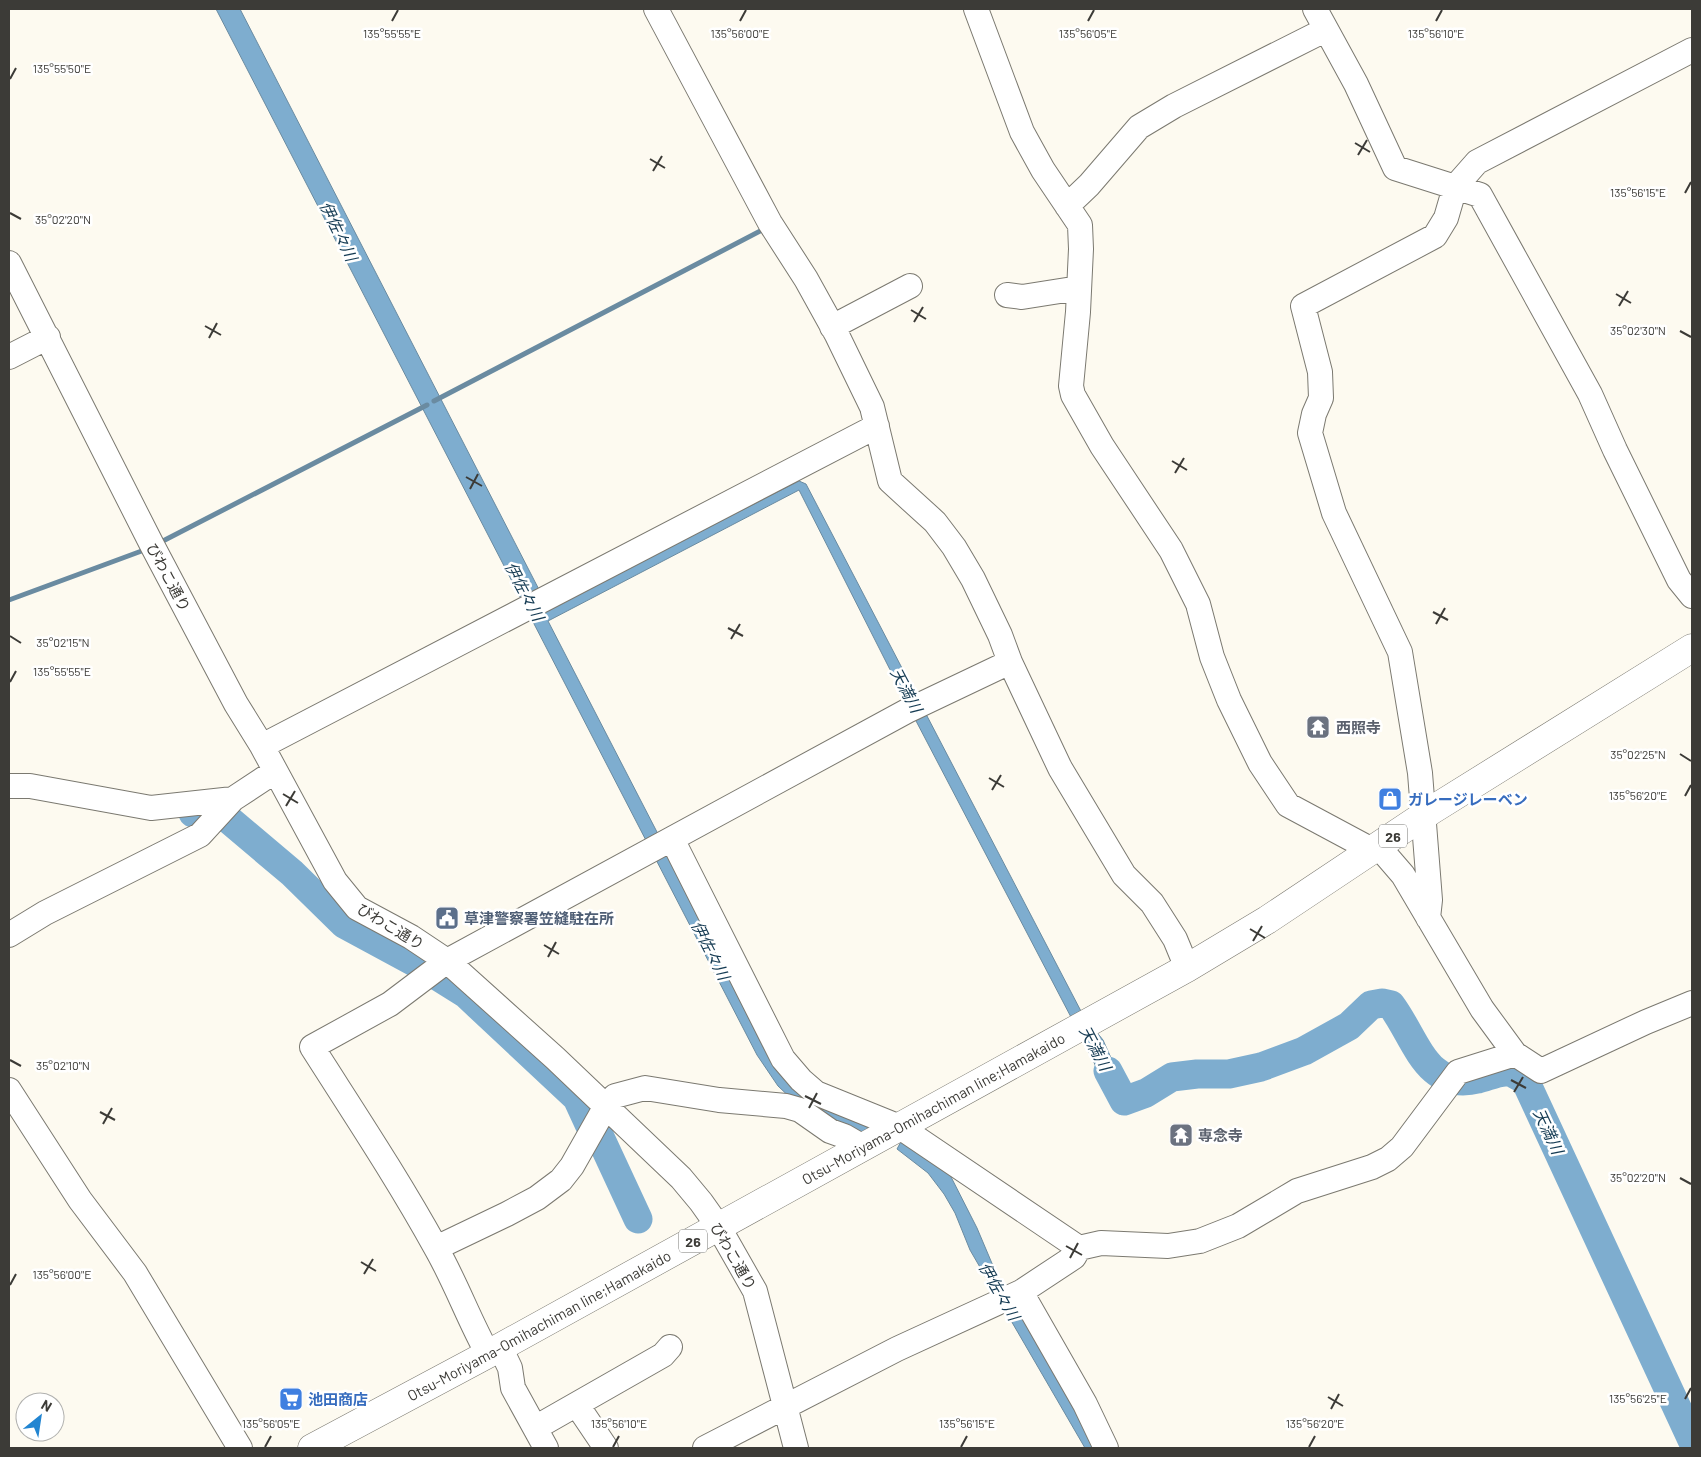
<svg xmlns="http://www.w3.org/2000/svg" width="1701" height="1457" viewBox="0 0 1701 1457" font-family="Barlow,'Noto Sans JP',sans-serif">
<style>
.water{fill:#7eadcf;stroke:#6a8ba1}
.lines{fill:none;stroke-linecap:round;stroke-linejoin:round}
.stream{stroke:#6a8ba1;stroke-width:5}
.river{stroke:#7eadcf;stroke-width:29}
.minor-casing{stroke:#7b7970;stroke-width:26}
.major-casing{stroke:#7b7970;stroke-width:29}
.minor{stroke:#fff;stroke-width:24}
.major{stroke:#fff;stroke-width:28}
.ticks{fill:none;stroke:#3c3b37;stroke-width:2}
.labels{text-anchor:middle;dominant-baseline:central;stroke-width:5;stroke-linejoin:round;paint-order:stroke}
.shield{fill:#fff;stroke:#767673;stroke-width:1}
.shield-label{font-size:14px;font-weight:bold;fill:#3c3b37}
.street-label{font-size:15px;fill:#3c3b37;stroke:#fff}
.worship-label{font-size:15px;font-weight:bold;fill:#5b616d;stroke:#fff;text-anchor:start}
.shop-label{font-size:15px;font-weight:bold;fill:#366cbe;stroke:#fff;text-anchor:start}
.service-label{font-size:15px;font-weight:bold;fill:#4e5e75;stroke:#fff;text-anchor:start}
.water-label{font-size:16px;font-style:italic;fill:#153b53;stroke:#fff}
.ticks-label{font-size:12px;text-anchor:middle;fill:#3c3b37;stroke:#fff;stroke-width:5;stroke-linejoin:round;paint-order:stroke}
</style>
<rect width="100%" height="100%" fill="#fdfaf0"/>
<path class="water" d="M216,9H240L549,609L799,481L806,484L1083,1015L1103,1040L1133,1107L1119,1114L1083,1040L915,719L799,490L548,621L766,1043L870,1121L866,1135L797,1104L778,1086L757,1055Z
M904,1136L948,1171L977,1228L1002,1287L1011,1291L1102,1448H1085L970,1250L955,1213L944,1194L928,1173L897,1149Z"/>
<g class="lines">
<path class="stream" d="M434,401L766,228
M159,543L427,405
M9,600L147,549"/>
<path class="river" d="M193,813L214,812L228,819L292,873L344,924L418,964L466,994L577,1098L589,1124L599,1135L638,1219
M1108,1071L1124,1101L1146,1093L1172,1077L1197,1074H1229L1261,1067L1304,1051L1349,1026L1371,1005L1382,1003L1391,1005C1416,1038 1426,1092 1478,1079C1487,1077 1499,1071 1508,1072C1513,1072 1521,1078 1525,1080L1692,1440"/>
<g class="minor-casing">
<path id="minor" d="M656,9L770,223L806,279L837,335L872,407L890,481L935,522L954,547L973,579L1000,635L1010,662L1060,768L1124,875L1152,903L1175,939L1187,968
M976,9L1022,132L1043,170L1080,225L1081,249L1078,312L1071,386L1073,395L1102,446L1171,550L1198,604L1212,657L1229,700L1260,763L1288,805L1372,850
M1315,9L1356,84L1395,168L1480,195L1590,394L1615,450L1679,580L1692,596
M1067,206L1089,185L1139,127L1174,106L1325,30
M9,263L152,545L236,704L262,746L335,881L357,908L411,937L447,961L555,1058L681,1178L701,1202L718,1226L755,1291L796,1448
M1007,295L1022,297L1079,288
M832,327L910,286
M9,357L48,337
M262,746L877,426
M9,786H30L151,808L233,799
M672,839L783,1059L801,1080L816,1093L900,1127L1079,1248
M1378,846L1403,875L1482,1009L1515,1054L1541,1071L1646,1022L1692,1003
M1428,918L1430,900L1420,773L1400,652L1334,513L1310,433L1314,414L1321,398L1320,372L1303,306L1435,236L1446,218L1455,187L1477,162L1692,50
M9,935L45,913L200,835L233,799L274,772
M9,1090L80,1200L135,1273L240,1448
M436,1248L507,1214L537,1198L561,1180L572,1166L606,1106L615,1096L645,1088L719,1100L786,1106L800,1110L830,1131L844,1136L863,1147
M1021,1292L1085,1404L1106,1448
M500,1347L510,1368L513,1388L546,1448
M488,1354C469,1320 456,1283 436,1248C398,1179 354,1113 312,1047L390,1004L447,961L907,711L1010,662
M577,1405L606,1448
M535,1428L663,1355L670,1347
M705,1448L897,1349L1021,1292L1074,1257L1079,1248L1101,1243L1168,1246L1200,1241L1238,1226L1297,1191L1372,1167L1388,1159L1402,1147L1458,1072L1515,1054"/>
</g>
<g class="major-casing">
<g id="major">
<path id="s1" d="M312,1448L488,1354L1187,968L1267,920L1432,810L1692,648"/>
</g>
</g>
<use href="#minor" class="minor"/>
<use href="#major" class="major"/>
</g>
<path class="ticks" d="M392,21L398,10M740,21L746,10M1088,21L1094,10M1436,21L1442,10M10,79L16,68M1355,143L1370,152M1358,155L1367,140M650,159L665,168M653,171L662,156M1685,193L1691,182M10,213L21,219M1616,294L1631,303M1619,306L1628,291M911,310L926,319M914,322L923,307M205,326L221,335M1680,331L1691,337M209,338L217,323M1172,461L1187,470M1175,473L1184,458M466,477L482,486M470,489L478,474M1433,612L1448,620M1436,624L1445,608M728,628L743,636M10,636L21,643M731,639L740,624M10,682L16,671M1680,754L1691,761M989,778L1004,787M992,790L1001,775M283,794L298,803M1685,796L1691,785M286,806L295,791M1250,929L1265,938M1253,941L1262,926M544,945L559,954M548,957L556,942M10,1060L21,1066M1511,1080L1526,1088M1514,1092L1523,1077M805,1096L821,1104M809,1108L817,1093M100,1112L115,1120M103,1124L112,1108M1680,1178L1691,1184M1066,1246L1082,1255M1070,1258L1078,1243M361,1262L376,1271M364,1274L373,1259M10,1285L16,1274M1328,1397L1343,1406M1685,1399L1691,1388M1331,1409L1339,1394M265,1447L271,1436M613,1447L619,1436M961,1447L967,1436M1309,1447L1315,1436"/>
<defs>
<g id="temple-square" transform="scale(1.25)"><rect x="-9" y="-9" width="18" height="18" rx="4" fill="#6b7280" stroke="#fff"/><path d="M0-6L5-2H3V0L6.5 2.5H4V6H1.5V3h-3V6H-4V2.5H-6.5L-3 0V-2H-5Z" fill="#fff"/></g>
<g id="shop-square" transform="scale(1.25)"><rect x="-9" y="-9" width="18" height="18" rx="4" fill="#3f7fe0" stroke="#fff"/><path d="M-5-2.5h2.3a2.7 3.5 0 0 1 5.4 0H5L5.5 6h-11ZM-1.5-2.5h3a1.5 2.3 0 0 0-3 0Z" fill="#fff"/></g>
<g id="civic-square" transform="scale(1.25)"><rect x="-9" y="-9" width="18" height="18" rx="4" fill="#5c6f8a" stroke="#fff"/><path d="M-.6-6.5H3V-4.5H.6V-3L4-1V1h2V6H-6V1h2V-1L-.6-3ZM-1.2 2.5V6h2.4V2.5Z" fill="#fff"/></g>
<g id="supermarket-square" transform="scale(1.25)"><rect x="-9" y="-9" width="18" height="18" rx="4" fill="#3f7fe0" stroke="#fff"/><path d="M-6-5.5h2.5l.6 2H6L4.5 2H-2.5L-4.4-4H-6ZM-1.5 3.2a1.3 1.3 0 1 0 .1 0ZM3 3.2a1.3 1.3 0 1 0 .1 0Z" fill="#fff"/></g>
</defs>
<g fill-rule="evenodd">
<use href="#temple-square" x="1318" y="727"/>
<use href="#shop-square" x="1390" y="799"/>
<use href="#civic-square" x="447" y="918"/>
<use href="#temple-square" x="1181" y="1135"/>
<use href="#supermarket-square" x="291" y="1399"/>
</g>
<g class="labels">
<g class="shield">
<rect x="1379" y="824.5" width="28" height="23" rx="4"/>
<rect x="679" y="1229.5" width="28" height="23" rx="4"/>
</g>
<g class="shield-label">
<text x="1393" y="836">26</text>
<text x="693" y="1241">26</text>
</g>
<g class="street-label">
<text transform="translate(169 577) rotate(62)">びわこ通り</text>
<text transform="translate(391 926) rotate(31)">びわこ通り</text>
<text stroke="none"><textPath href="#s1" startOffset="708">Otsu-Moriyama-Omihachiman line;Hamakaido</textPath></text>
<text transform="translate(734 1256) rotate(60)">びわこ通り</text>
<text stroke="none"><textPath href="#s1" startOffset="258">Otsu-Moriyama-Omihachiman line;Hamakaido</textPath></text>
</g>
<g class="worship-label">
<text x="1336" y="727">西照寺</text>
<text x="1198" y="1135">専念寺</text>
</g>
<g class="shop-label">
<text x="1408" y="799">ガレージレーベン</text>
<text x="308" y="1399">池田商店</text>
</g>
<g class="service-label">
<text x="464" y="918">草津警察署笠縫駐在所</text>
</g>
<g class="water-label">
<text transform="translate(339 231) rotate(64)">伊佐々川</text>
<text transform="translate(525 591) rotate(62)">伊佐々川</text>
<text transform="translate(907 690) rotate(62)">天満川</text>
<text transform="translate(711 950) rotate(63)">伊佐々川</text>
<text transform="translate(1096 1048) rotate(62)">天満川</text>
<text transform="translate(1549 1131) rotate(65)">天満川</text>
<text transform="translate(1000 1291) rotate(60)">伊佐々川</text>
</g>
</g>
<g class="ticks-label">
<text x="740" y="38">135°56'00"E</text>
<text x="392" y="38">135°55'55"E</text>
<text x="1088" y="38">135°56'05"E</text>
<text x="1436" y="38">135°56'10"E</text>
<text x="62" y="73">135°55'50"E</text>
<text x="1638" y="197">135°56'15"E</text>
<text x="63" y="224">35°02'20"N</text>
<text x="1638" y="335">35°02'30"N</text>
<text x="63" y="647">35°02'15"N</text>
<text x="62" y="676">135°55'55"E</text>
<text x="1638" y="759">35°02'25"N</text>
<text x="1638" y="800">135°56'20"E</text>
<text x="63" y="1070">35°02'10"N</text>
<text x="1638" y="1182">35°02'20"N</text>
<text x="62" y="1279">135°56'00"E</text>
<text x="1638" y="1403">135°56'25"E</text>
<text x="271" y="1428">135°56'05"E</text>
<text x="619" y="1428">135°56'10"E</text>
<text x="967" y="1428">135°56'15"E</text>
<text x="1315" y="1428">135°56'20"E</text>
</g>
<rect width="1701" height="1457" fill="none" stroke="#3c3b37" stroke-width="20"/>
<g transform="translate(40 1417) rotate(30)"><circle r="24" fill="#ffffff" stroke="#b1b1af"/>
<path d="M0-4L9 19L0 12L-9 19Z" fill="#2285d1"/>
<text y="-8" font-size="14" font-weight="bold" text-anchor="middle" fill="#3c3b37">N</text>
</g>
</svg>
